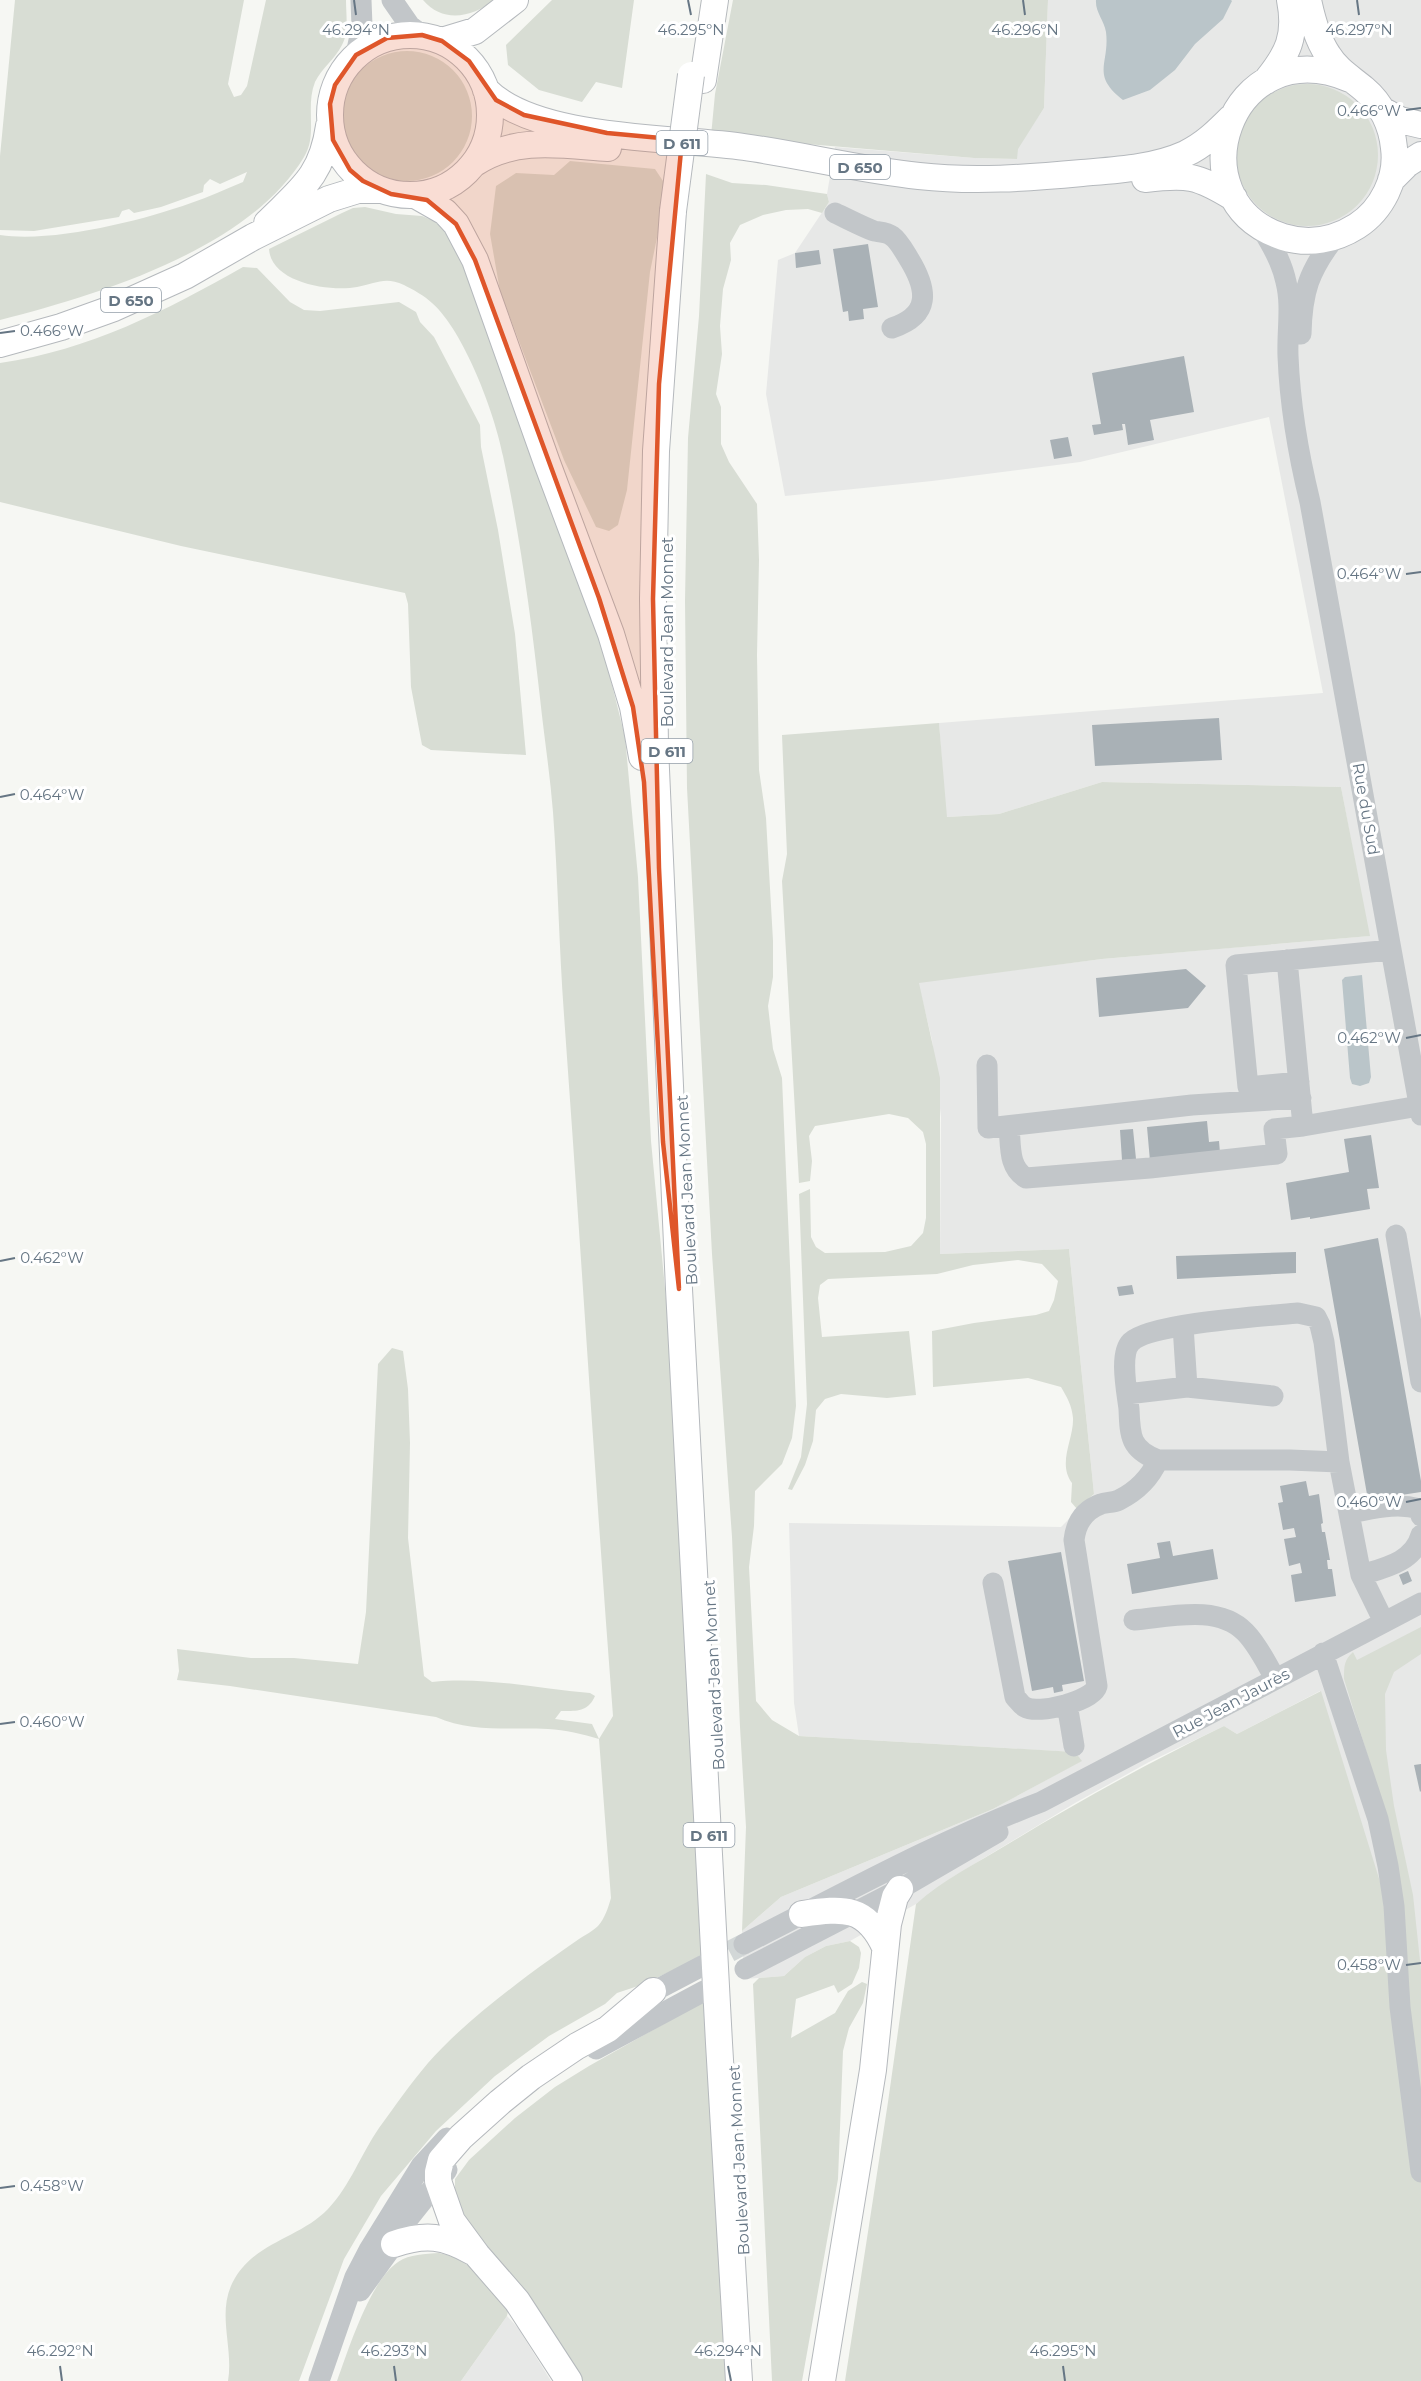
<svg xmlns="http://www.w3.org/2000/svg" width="1421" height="2381" viewBox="0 0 1421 2381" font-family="Montserrat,sans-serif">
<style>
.built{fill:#e7e8e7}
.green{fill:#d8ddd4}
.water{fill:#bac5c9}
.building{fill:#a9b1b6}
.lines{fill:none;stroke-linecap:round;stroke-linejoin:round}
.minor-tunnel{stroke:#d2d7d7;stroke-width:21;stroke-dasharray:21 10;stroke-linecap:butt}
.major-casing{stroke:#b5b9bd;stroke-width:28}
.minor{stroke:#c2c6c9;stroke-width:21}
.major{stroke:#fff;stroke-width:26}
.major-bridge-casing{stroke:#b5b9bd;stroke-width:28;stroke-linecap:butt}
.major-bridge{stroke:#fff;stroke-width:26}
.marked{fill:#df562a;fill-opacity:0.2;stroke:#df562a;stroke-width:4.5;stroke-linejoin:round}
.ticks{fill:none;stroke:#667684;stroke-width:2}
.labels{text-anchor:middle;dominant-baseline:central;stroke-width:6;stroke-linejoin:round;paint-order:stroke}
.shield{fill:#fff;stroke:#949fa9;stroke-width:1.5}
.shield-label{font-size:15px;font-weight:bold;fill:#667684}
.street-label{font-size:16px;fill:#667684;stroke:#fff}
.ticks-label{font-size:15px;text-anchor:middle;fill:#667684;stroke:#fff;stroke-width:6;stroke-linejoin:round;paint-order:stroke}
</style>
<rect width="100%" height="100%" fill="#f6f7f3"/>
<path class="built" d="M1048,0H1421V2085L1320,1691L1237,1734L1224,1726L1149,1762L1075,1803L951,1878L916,1904L850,1941L826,1946L805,1957L784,1976L744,1979L742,1931L781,1897L993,1809L1081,1761L1074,1752L799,1736L794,1703L789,1523L1061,1527L1094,1494L1069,1249L940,1254L941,1117L932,1040L918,982L1102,959L1369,936L1341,787L1102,782L999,814L946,817L939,723L1323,693L1269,417L1080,462L932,481L785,496L766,394L778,260L795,253L829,202L827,194L835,147L974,158L1017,159V149L1044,108Z
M507,2316L518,2328L551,2381H461Z"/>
<path class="green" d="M15,0H244L228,84L234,97L241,95L247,86L266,0H346C346,15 349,32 342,45C335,59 322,68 315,82C305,107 318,135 304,157C249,249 98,295 0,320V235C52,243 141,221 191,203C209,197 225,189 243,182L247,172L220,184L210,179L204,185L203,192L161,207L134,213L129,209L122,211L119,217L34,231L0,230V156Z
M423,0H494C473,17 443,24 423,0Z
M552,0H634L622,88L596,82L582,102L539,90L508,65L506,45Z
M733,0H1048L1044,108L1018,149L1017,159L974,158L711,136L715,94Z
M342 116a65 65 0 1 1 130 0a65 65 0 1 1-130 0Z
M1236 155a71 71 0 1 1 142 0a71 71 0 1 1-142 0Z
M570,161L655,169L663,181V208L650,272L627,490L618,525L609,531L596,527L564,460L500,291L490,234L496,186L516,173L554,175Z
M706,174L732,183L766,185L827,194L829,202L822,213L808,209L786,210L763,215L740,225L730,243L731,260L723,289L720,326L722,354L716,394L721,407V444L729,462L757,504L759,560L757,655L759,770L766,818L773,941V977L768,1006L773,1049L782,1078L796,1406L792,1438L782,1464L755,1491L754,1526L749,1567L756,1701L772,1720L799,1736L1075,1752L1082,1761L993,1809L781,1897L742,1931L746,1827L740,1727L732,1537L712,1254L687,788L685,601L688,438L699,316Z
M365,207L396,214L422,216L434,221L444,229L465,269L605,657L625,737L638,877L651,1141L668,1320L704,1956L641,1985L617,1993L605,2004L549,2036L495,2076L436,2131L381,2196L344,2259L299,2381H228C234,2346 215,2311 235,2278C256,2242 300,2238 328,2209C350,2186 361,2154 379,2128C395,2106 411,2083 428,2063C457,2030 493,2002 527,1976C544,1963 562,1951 579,1939C585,1935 593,1931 598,1926C605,1918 608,1908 611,1898L599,1739C583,1734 565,1730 548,1729C510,1727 471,1733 436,1717L230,1686L177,1680L179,1671L177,1649L251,1658H294L358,1664L366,1612L378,1364L392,1348L403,1351L408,1389L410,1443L408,1538L424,1676L432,1682C485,1676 538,1689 590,1693L595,1696C588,1712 577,1711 561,1711L555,1719L592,1724L599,1739L613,1716C595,1482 581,1249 564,1015C559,948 558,880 553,812C550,774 544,736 540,698C531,617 520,536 503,456C495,414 464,331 432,303C425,296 412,289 404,285C384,276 376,284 357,287C330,292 271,283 269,249L342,213L353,208Z
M243,267L257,268L290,302L304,310L320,311L399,302L416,312L420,322L434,337L480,425L481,447L498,530L515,634L526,755L431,750L422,745L411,687L408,604L405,593L181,546L0,502V363C90,350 165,311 243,267Z
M939,723L947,817L999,814L1102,782L1341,787L1370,936L1102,959L919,983L940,1078V1254L1069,1249L1094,1494L1077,1509L1071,1502L1072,1483C1057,1463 1074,1439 1073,1418C1072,1406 1067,1397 1061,1387L1028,1378L933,1387L932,1331L974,1323L1036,1315L1049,1311L1054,1300L1058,1281L1042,1264L1018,1260L973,1265L937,1274L828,1279L820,1285L818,1298L822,1337L909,1331L916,1395L887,1398L841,1394L825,1399L816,1410L813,1441L805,1465L792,1490L788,1489L801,1457L807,1404L799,1194L810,1189L811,1237L816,1247L825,1253L885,1252L911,1246L923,1233L926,1218V1144L923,1132L908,1118L889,1114L815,1126L809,1136L812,1161L810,1181L799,1183L782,881L787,854L782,735Z
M1421,1627V1654L1394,1672L1385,1694L1386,1750L1394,1806L1413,1895L1421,1970V2381H845L888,2102L916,1904C944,1879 977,1863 1008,1844C1079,1801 1150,1762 1224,1726L1237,1734L1321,1691L1381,1885L1385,1812L1344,1679C1344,1666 1344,1660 1353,1652L1357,1660Z
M850,1941L859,1947L861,1953L859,1968L852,1984L838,1993L834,1985L796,1999L791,2038L835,2013L848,1991L862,1982L867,1984L863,2003L849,2028L843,2051L838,2179L802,2381H772L753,1984L759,1978L784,1976L805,1957L826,1946Z
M706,2000L726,2381H578L532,2308L463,2216L455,2200V2179L469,2160L515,2118L555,2087L589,2066Z
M439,2253C470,2259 493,2284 508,2311L507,2316L461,2381H337C349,2348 370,2281 398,2262C410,2254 425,2254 439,2253Z"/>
<path class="water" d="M1096,0H1231L1232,1L1223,19L1195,44L1175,70L1150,90L1123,100C1090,74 1110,64 1106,32C1104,20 1095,12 1096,0Z
M1362,975L1371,1077L1369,1083L1360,1086L1352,1084L1350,1078L1342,980L1345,977Z"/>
<path class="building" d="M868,244L878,307L863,309L864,319L849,321L848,311L843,312L833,249Z
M819,250L821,264L796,268L795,253Z
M1184,356L1194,412L1150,420L1154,440L1128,445L1125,424H1122L1123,430L1094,435L1092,425L1101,424L1092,373Z
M1068,437L1072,456L1054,459L1050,440Z
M1219,718L1222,760L1095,766L1092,725Z
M1186,969L1206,986L1188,1008L1099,1017L1096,978Z
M1207,1121L1209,1142L1219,1141L1220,1153L1150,1161L1147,1127Z
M1133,1129L1136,1159L1122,1160L1120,1130Z
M1371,1135L1379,1188L1367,1189L1370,1209L1310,1219V1217L1291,1220L1286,1183L1349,1172L1344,1139Z
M1378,1238L1421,1481V1492L1368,1500L1324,1249Z
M1296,1252V1273L1177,1279L1176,1256Z
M1132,1285L1134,1294L1119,1296L1117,1287Z
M1306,1481L1309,1496L1319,1494L1323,1523L1321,1524L1322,1532H1325L1330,1560H1327L1328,1569H1332L1336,1596L1295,1602L1291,1575L1302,1573L1300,1563L1289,1566L1284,1539L1296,1537L1294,1528L1283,1530L1278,1503L1283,1502L1280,1486Z
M1170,1541L1173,1556L1213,1549L1218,1579L1132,1594L1127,1564L1160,1558L1157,1543Z
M1061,1552L1084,1681L1062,1685L1063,1691L1054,1693L1053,1687L1032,1691L1008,1561Z
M1408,1571L1412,1581L1403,1585L1399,1575Z
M1421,1764V1791L1420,1792L1414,1765Z"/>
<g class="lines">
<path class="minor-tunnel" d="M702,1966L744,1944"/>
<g class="major-casing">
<path id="major" d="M1308,0C1312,19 1317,39 1328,55C1337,70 1351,78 1364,89C1382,104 1392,126 1394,148C1398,178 1382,210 1357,226C1335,240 1309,245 1283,237C1172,201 1229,28 1350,79
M330 115a80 80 0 1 1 160 0a80 80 0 1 1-160 0Z
M442,41L475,31L515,0
M703,80L715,0
M1266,81C1288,54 1297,36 1290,0
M486,90C536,141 674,137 744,147C802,155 860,170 919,176C973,182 1028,178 1082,173C1116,170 1154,168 1185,154C1204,145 1217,132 1231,118
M1382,110L1400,120L1421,125
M475,163C516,136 562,145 608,148
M1145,179C1187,174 1197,175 1234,198
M1391,180L1407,164L1421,155
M417,196L445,212L456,224L475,260L547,463L611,634L633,707L642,757
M673,211L656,451L653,599L655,747L679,1289L719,2043L739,2381
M267,223C301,189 322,176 329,126
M0,344L61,327L114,308L185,276L253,237L329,199L358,190H379
M802,1914C844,1908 866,1906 885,1947
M394,2244C426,2233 444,2236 473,2252
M569,2381L517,2301L477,2255L452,2221L438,2181V2172L441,2160L461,2137L500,2102L531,2077L577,2046L608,2029L653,1991
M822,2381L873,2070L888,1924L895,1897L900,1889"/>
</g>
<path class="minor" d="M392,0L410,26L422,35
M356,55L362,26L361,0
M835,213C848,219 861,226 874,231C880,232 887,232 892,236C899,241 904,251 909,259C928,290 931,315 892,328
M1261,227C1271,244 1282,262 1286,282C1292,305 1287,331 1288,356C1290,406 1298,453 1310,502L1421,1115
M1301,334C1302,291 1309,271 1335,237
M1287,960L1303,1126L1419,1106
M987,1065L988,1128L1192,1105L1301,1098
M1299,1082L1248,1087L1236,965L1391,950
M1009,1126C1011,1146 1008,1167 1026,1178L1150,1168L1277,1154L1274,1129L1303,1126
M1396,1235L1421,1382
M1187,1387L1273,1396
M1127,1394L1187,1387L1183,1326
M1158,1460C1130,1449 1130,1436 1129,1409C1127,1392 1119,1354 1131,1342C1150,1323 1267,1316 1298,1313L1316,1317L1320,1325L1324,1342L1339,1462L1361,1575L1384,1622
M1349,1513C1373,1509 1396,1502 1420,1509L1421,1516
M1361,1575C1384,1568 1414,1562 1421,1535
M993,1583L1015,1697C1018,1700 1021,1705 1025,1707C1038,1715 1093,1701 1097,1686L1074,1540C1076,1523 1084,1510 1101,1504C1106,1502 1113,1503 1119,1500C1137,1491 1150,1478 1158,1460H1290L1339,1462
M1134,1620C1169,1617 1218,1604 1245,1632C1258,1645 1266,1663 1275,1678
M1323,1653L1378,1819L1388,1866L1394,1906L1400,2007L1421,2172
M1067,1704L1074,1746
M744,1944C841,1895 938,1841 1041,1802L1421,1603
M745,1969L900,1889L998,1832
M639,1999L702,1966
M596,2049L704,1991
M360,2291L394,2244L408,2219L447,2170
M319,2381L355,2277L369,2250L421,2166L447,2138"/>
<use href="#major" class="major"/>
<g class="major-bridge-casing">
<path id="major-bridge" d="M673,211L691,75"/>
</g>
<use href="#major-bridge" class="major-bridge"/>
</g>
<path class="marked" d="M422,35L442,41L469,61L496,100L524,115L607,133L682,140L659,384L653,599L659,868L679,1289L663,1142L644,782L633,707L599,598L475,260L456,224L427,200L391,194L363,181L350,170L333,140L330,104L335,85L356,55L387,38Z"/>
<path class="ticks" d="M354,0L356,15M688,0L691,15M1023,0L1025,15M1357,0L1359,15M1406,110L1421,108M0,333L15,331M1406,574L1421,572M0,797L15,794M1406,1038L1421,1035M0,1261L15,1258M1406,1502L1421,1499M0,1724L15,1722M1406,1965L1421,1963M0,2188L15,2186M60,2366L62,2381M394,2366L396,2381M728,2366L731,2381M1063,2366L1065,2381"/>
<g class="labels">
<g class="shield">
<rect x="656.5" y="131" width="51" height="24" rx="4.5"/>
<rect x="830" y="155" width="60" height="24" rx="4.5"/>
<rect x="101" y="288" width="60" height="24" rx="4.5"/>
<rect x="641.5" y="739" width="51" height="24" rx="4.5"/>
<rect x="683.5" y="1823" width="51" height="24" rx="4.5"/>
</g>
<g class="shield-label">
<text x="682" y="143">D 611</text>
<text x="860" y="167">D 650</text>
<text x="131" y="300">D 650</text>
<text x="667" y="751">D 611</text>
<text x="709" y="1835">D 611</text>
</g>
<g class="street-label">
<text transform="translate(667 632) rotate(-90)">Boulevard Jean Monnet</text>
<text transform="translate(1366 809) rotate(80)">Rue du Sud</text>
<text transform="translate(687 1190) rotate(-93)">Boulevard Jean Monnet</text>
<text transform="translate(714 1675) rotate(-93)">Boulevard Jean Monnet</text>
<text transform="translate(1231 1703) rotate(-28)">Rue Jean Jaurès</text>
<text transform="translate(739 2160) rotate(-93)">Boulevard Jean Monnet</text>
</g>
</g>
<g class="ticks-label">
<text x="356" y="35">46.294°N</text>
<text x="691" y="35">46.295°N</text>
<text x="1025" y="35">46.296°N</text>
<text x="1359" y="35">46.297°N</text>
<text x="1369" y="116">0.466°W</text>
<text x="52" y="336">0.466°W</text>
<text x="1369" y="579">0.464°W</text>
<text x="52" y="800">0.464°W</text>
<text x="1369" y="1043">0.462°W</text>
<text x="52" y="1263">0.462°W</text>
<text x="1369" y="1507">0.460°W</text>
<text x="52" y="1727">0.460°W</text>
<text x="1369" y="1970">0.458°W</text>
<text x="52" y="2191">0.458°W</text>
<text x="60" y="2356">46.292°N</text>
<text x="394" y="2356">46.293°N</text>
<text x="728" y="2356">46.294°N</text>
<text x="1063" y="2356">46.295°N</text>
</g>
</svg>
